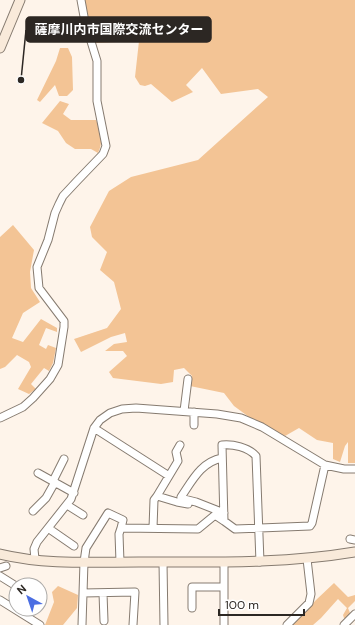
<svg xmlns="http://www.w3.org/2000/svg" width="355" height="625" viewBox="0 0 355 625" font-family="'DM Sans','Noto Sans JP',sans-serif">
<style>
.green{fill:#f3c495}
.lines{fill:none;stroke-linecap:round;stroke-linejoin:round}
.street-casing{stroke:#867b70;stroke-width:9}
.secondary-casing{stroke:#867b70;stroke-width:11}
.street{stroke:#fff;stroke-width:7}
.secondary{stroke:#f9eada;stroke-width:9}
.leader{fill:none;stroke:#2c2723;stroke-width:1.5}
.callout-dot{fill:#2c2723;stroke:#fff;stroke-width:1.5}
.callout{fill:#2c2723;stroke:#2c2723;stroke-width:1.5}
.callout-label{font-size:13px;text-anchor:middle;font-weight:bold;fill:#fff}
</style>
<rect width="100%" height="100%" fill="#fef4ea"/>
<path class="green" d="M84,0H355V463H348V442L345,446L340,462L333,459V443L317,440L299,428L285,436L249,417L234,406L224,393L190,386L192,376L184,368L174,370L173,382L161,384L113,378L109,372L127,356L123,351H105L114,344L127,342L125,333L111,337L81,352L74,339L107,328L121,309L114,282L100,270L107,252L92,237L90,227L109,191L131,177L198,160L268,97L258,89L221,94L202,68L186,85L193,92L172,102L151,84L145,86L140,85L135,77L139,41L95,43Z
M60,48H68L72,57L73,90L67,96H59L55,85L40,102L37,100L56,61Z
M60,101L69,104L63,114L71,120H96C102,131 103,143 98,153L91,149H75L66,143L58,131L42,123Z
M13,225L34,250L30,272L31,288L40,302L23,313L12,338L23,342L41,319L57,328V332L46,328L39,345L46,349L48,345L56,348L53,363L49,371L44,368L31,384L36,389L29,394L18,389L31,367L29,362L17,355L5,367L0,369V237Z
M334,583L348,597L355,595V601L348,608L350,613L347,618H344L343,615L347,608L338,599L321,618L313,625H292L316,600Z
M58,586L78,595L77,608L63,625H45L54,602L52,592Z"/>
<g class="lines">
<g class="street-casing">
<path id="street" d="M184,411L188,379
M0,418L23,407L33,398L50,379L58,365L64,327V321L39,288L37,267L48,240L55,213L59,204L63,196L77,181L103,154L106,146L97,101V61L85,22L81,0
M194,425V412
M94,428L169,476
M222,458C201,462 192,481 181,497L184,499L196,502L224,513
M38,473L74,493
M53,481L64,459
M157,496L178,461L176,452L180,445
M67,505L83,515
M33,511L46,498L55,482
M48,528L74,546
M153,528L154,500L157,496L177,502L188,504
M350,539L355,540
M35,559L34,549L37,542L71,499L94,428L100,420L110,413L122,409L136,408L217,414L241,418L262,427L325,465L344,469H355
M120,562L119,534L121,528L198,529L215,515L224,521
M163,562L164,625
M260,562L256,456C248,447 233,444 222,445L224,521L235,529L310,526L312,523L325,465
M0,568L6,566
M0,576L16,586
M83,593L135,592L133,625
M103,593L104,621
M0,600L40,625
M192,608V587H224
M82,625L84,562L86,548L108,513L123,520L121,528
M224,625V562
M287,625L309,603L311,594L307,559
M344,625L355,614"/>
</g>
<g class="secondary-casing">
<path id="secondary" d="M0,48L20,0
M0,554C45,565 93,562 139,562C211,562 284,564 355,552"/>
</g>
<use href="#street" class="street"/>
<use href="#secondary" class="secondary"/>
</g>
<path class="leader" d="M21 80L26 30"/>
<circle class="callout-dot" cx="21" cy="80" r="4"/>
<rect class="callout" x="26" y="17" width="185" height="25" rx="4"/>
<g class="callout-label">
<text x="119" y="34">薩摩川内市国際交流センター</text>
</g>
<g transform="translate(28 597) rotate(320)"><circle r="19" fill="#ffffff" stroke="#aba9a7"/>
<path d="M0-3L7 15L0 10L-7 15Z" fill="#4b6ee2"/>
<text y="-6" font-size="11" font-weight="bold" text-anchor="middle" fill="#2c2723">N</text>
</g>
<path d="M219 609v6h85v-6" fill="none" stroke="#2c2723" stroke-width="2"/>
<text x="225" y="609" font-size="12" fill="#2c2723" stroke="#ffffff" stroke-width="3" paint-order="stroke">100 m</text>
</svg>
